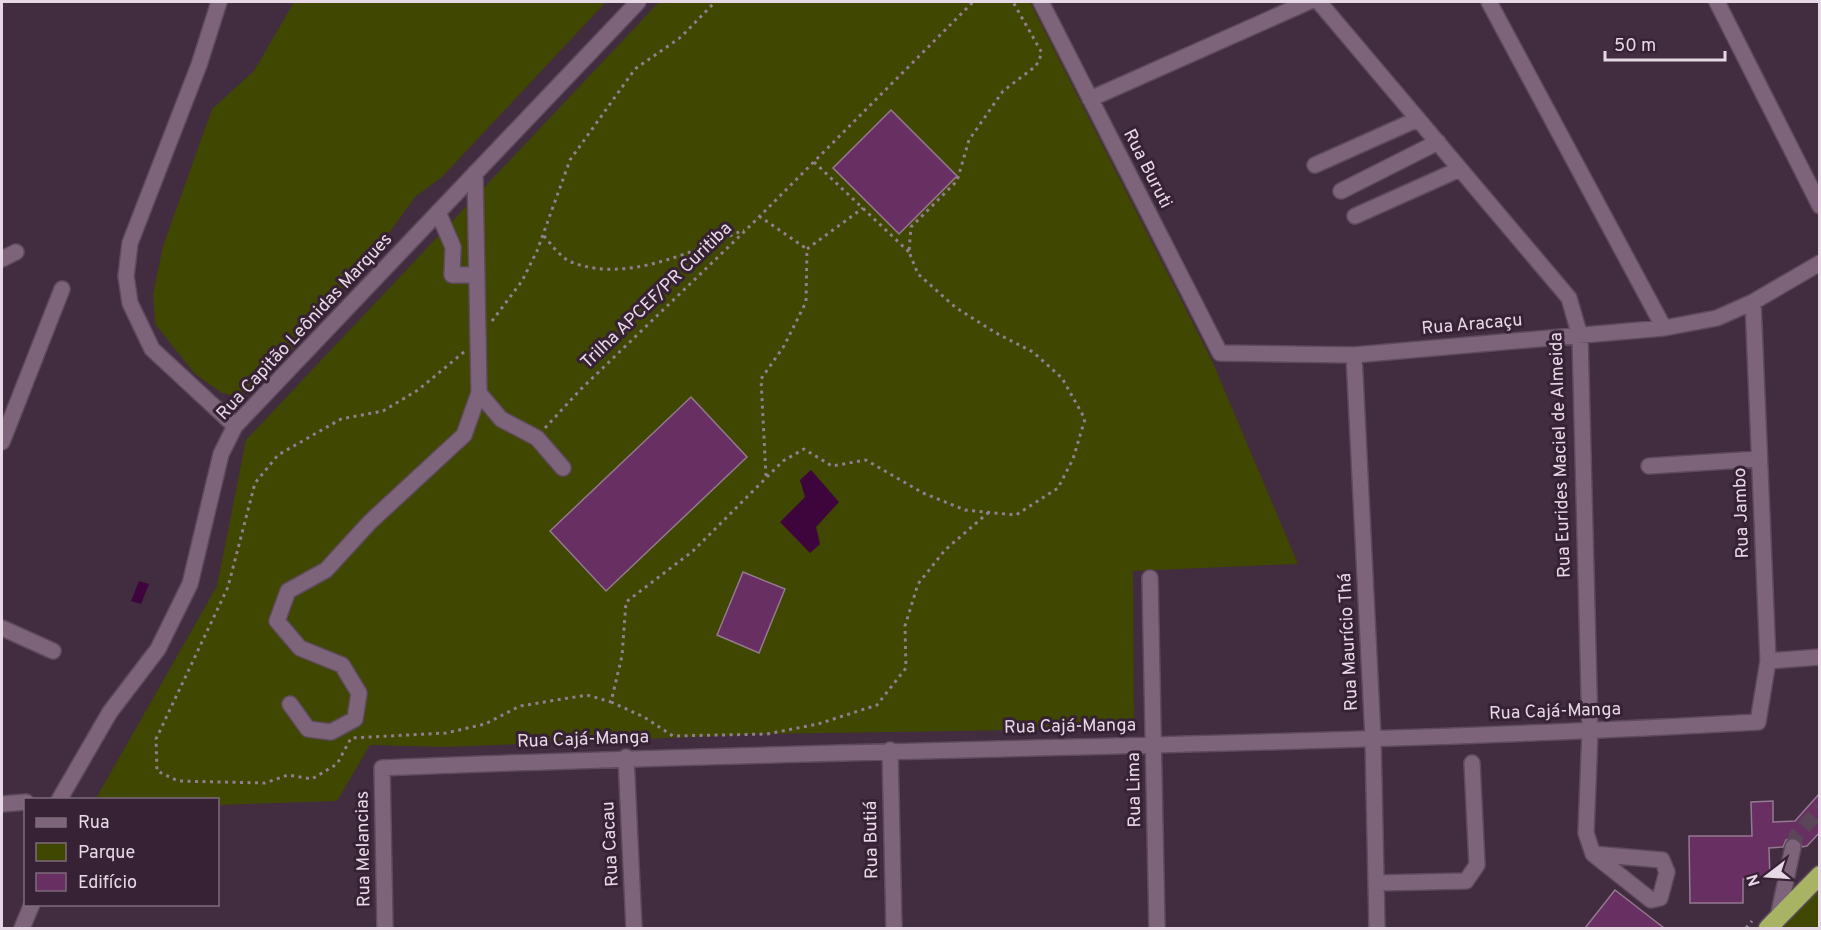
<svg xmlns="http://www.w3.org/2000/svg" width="1821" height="930" viewBox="0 0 1821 930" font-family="Overpass,sans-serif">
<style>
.green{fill:#3f4701}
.water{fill:#3e053c}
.building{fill:#682f63;stroke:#947990;stroke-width:1.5}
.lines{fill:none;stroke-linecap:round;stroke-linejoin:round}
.minor-tunnel{stroke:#5b4659;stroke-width:15;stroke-dasharray:15 8;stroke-linecap:butt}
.minor-casing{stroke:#5d4a5b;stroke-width:18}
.highway-casing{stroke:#5d4a5b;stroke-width:21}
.path{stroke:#917e8f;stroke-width:3;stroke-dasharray:3 4.5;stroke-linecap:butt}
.minor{stroke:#7e647b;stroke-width:15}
.highway{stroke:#a8b464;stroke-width:18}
.labels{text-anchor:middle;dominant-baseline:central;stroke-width:6;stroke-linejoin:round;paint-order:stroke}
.street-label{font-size:18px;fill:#e7d8e5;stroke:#372235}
</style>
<rect width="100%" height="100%" fill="#422c40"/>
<path class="green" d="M294,2H606L442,177L415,197L376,251L309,326L286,358L248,392L235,396L222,393L195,374L155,324L153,294L163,246L212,109L254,71Z
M659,2H1030L1213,363L1298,564L1133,571L1134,728L767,734L445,747L370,745L337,801L218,805V800H95L217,586L246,440Z
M1819,886V928H1775Z"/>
<path class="water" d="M811,470L839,502L816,527L820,544L810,553L780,522L805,497L800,480Z
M139,581L149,584L141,604L131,601Z"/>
<path class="building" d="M891,110L957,176L899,234L833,168Z
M691,397L747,457L606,591L550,531Z
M743,572L785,589L759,653L717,635Z
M1820,793V832L1807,846L1802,847L1800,840L1794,837L1786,840L1783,847L1769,848L1770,878L1743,879V903H1690L1689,836H1752L1751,802L1773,801V822L1795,821Z
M1615,890L1655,921L1664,928H1585Z"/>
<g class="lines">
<path class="minor-tunnel" d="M1793,847L1796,836L1820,809"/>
<g class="minor-casing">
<path id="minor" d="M219,2L199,65L130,243L126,276L130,303L152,349L235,426
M1041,2L1220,353L1354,355L1664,328L1717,318L1753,302L1820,263
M1319,2L1569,298L1580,336L1590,731L1586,833L1593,854
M1489,2L1664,328
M1717,2L1820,206
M1090,99L1308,2
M1315,165L1418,119
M475,173L479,393L501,419L537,438L563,468
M1341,191L1438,142
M438,212L453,247L452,275H477
M1355,216L1460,169
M2,259L16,252
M1354,355L1373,738L1377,928
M2,442L62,289
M1649,466L1759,459
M1150,578L1157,928
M2,628L53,651
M1768,661L1820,657
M290,704L308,729L331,732L355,719L359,693L342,665L300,648L277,621L288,591L326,570L370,522L464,435L479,393
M890,750L894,928
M626,757L634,928
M59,800L110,712L158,649L190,584L221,454L235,426L638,2
M2,804L26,802
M1593,854L1662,860L1667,872L1660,898L1651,900Z
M1376,883L1466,881L1477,865L1472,763
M1778,917L1793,847
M22,928L32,904
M385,928L382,768C841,748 1300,748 1758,722L1768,661L1753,302"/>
</g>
<g class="highway-casing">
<path id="highway" d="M1768,928L1820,875"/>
</g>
<path class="path" d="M814,162L909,252
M759,216L807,249
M544,236C551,244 561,258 571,262C627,284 692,251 744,230
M807,249L863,208
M492,321L522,281L537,251L570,160L635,69L681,37L715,2
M464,352L418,390L383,411L341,419L278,455L255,483L228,587L156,739L157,771L178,781L265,783L288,775L312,779L337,764L351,738L446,733L485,724L520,706L587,695L611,702L622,656L626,602L693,551L783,461L804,449L832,466L866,460L923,493L965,510L1016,515L1058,488L1073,459L1085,419L1062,378L1033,352L996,333L955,307L918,274L909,252L911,227L957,181L969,140L1003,91L1036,66L1042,53L1013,2
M545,428L580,390L746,230L973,2
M766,476L761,379L784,346L806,302L807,249
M611,702L644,717L673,736L767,734L818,724L877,705L906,668L905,626L918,584L945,550L989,512
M1746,928L1752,921"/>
<use href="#minor" class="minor"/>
<use href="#highway" class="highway"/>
</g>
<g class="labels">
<g class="street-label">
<text transform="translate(1147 169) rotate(63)">Rua Buruti</text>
<text transform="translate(657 296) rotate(-44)">Trilha APCEF/PR Curitiba</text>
<text transform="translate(1472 325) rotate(-5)">Rua Aracaçu</text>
<text transform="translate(305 327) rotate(-47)">Rua Capitão Leônidas Marques</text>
<text transform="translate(1561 455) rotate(-92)">Rua Eurides Maciel de Almeida</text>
<text transform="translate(1742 513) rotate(-92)">Rua Jambo</text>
<text transform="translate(1349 642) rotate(-93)">Rua Maurício Thá</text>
<text transform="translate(1555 712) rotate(-2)">Rua Cajá-Manga</text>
<text transform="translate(1070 727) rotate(-1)">Rua Cajá-Manga</text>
<text transform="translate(583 740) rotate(-2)">Rua Cajá-Manga</text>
<text transform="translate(1135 790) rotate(-91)">Rua Lima</text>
<text transform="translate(872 840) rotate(-91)">Rua Butiá</text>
<text transform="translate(611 844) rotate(-93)">Rua Cacau</text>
<text transform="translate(364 849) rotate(-91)">Rua Melancias</text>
</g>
</g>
<rect width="1821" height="930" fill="none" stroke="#e7d8e5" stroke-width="6"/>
<rect x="24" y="798" width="195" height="108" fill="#372235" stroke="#7d6b7b" stroke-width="1.5"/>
<rect x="36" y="818" width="30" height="9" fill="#7e647b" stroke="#7d6b7b" stroke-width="1.5"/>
<text x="78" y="828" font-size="18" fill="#e7d8e5">Rua</text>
<rect x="36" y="843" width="30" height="18" fill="#3f4701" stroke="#7d6b7b" stroke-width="1.5"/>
<text x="78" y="858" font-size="18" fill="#e7d8e5">Parque</text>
<rect x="36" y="873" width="30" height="18" fill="#682f63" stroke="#7d6b7b" stroke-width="1.5"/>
<text x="78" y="888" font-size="18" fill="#e7d8e5">Edifício</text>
<g transform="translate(1767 876) rotate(253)" stroke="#372235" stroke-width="4.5" paint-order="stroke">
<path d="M0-4.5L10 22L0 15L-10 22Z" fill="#e7d8e5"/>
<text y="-9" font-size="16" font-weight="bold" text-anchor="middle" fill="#e7d8e5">N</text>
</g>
<path d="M1605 51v9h120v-9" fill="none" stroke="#e7d8e5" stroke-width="3"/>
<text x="1614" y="51" font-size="18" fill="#e7d8e5" stroke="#372235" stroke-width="4.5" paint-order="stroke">50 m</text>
</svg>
